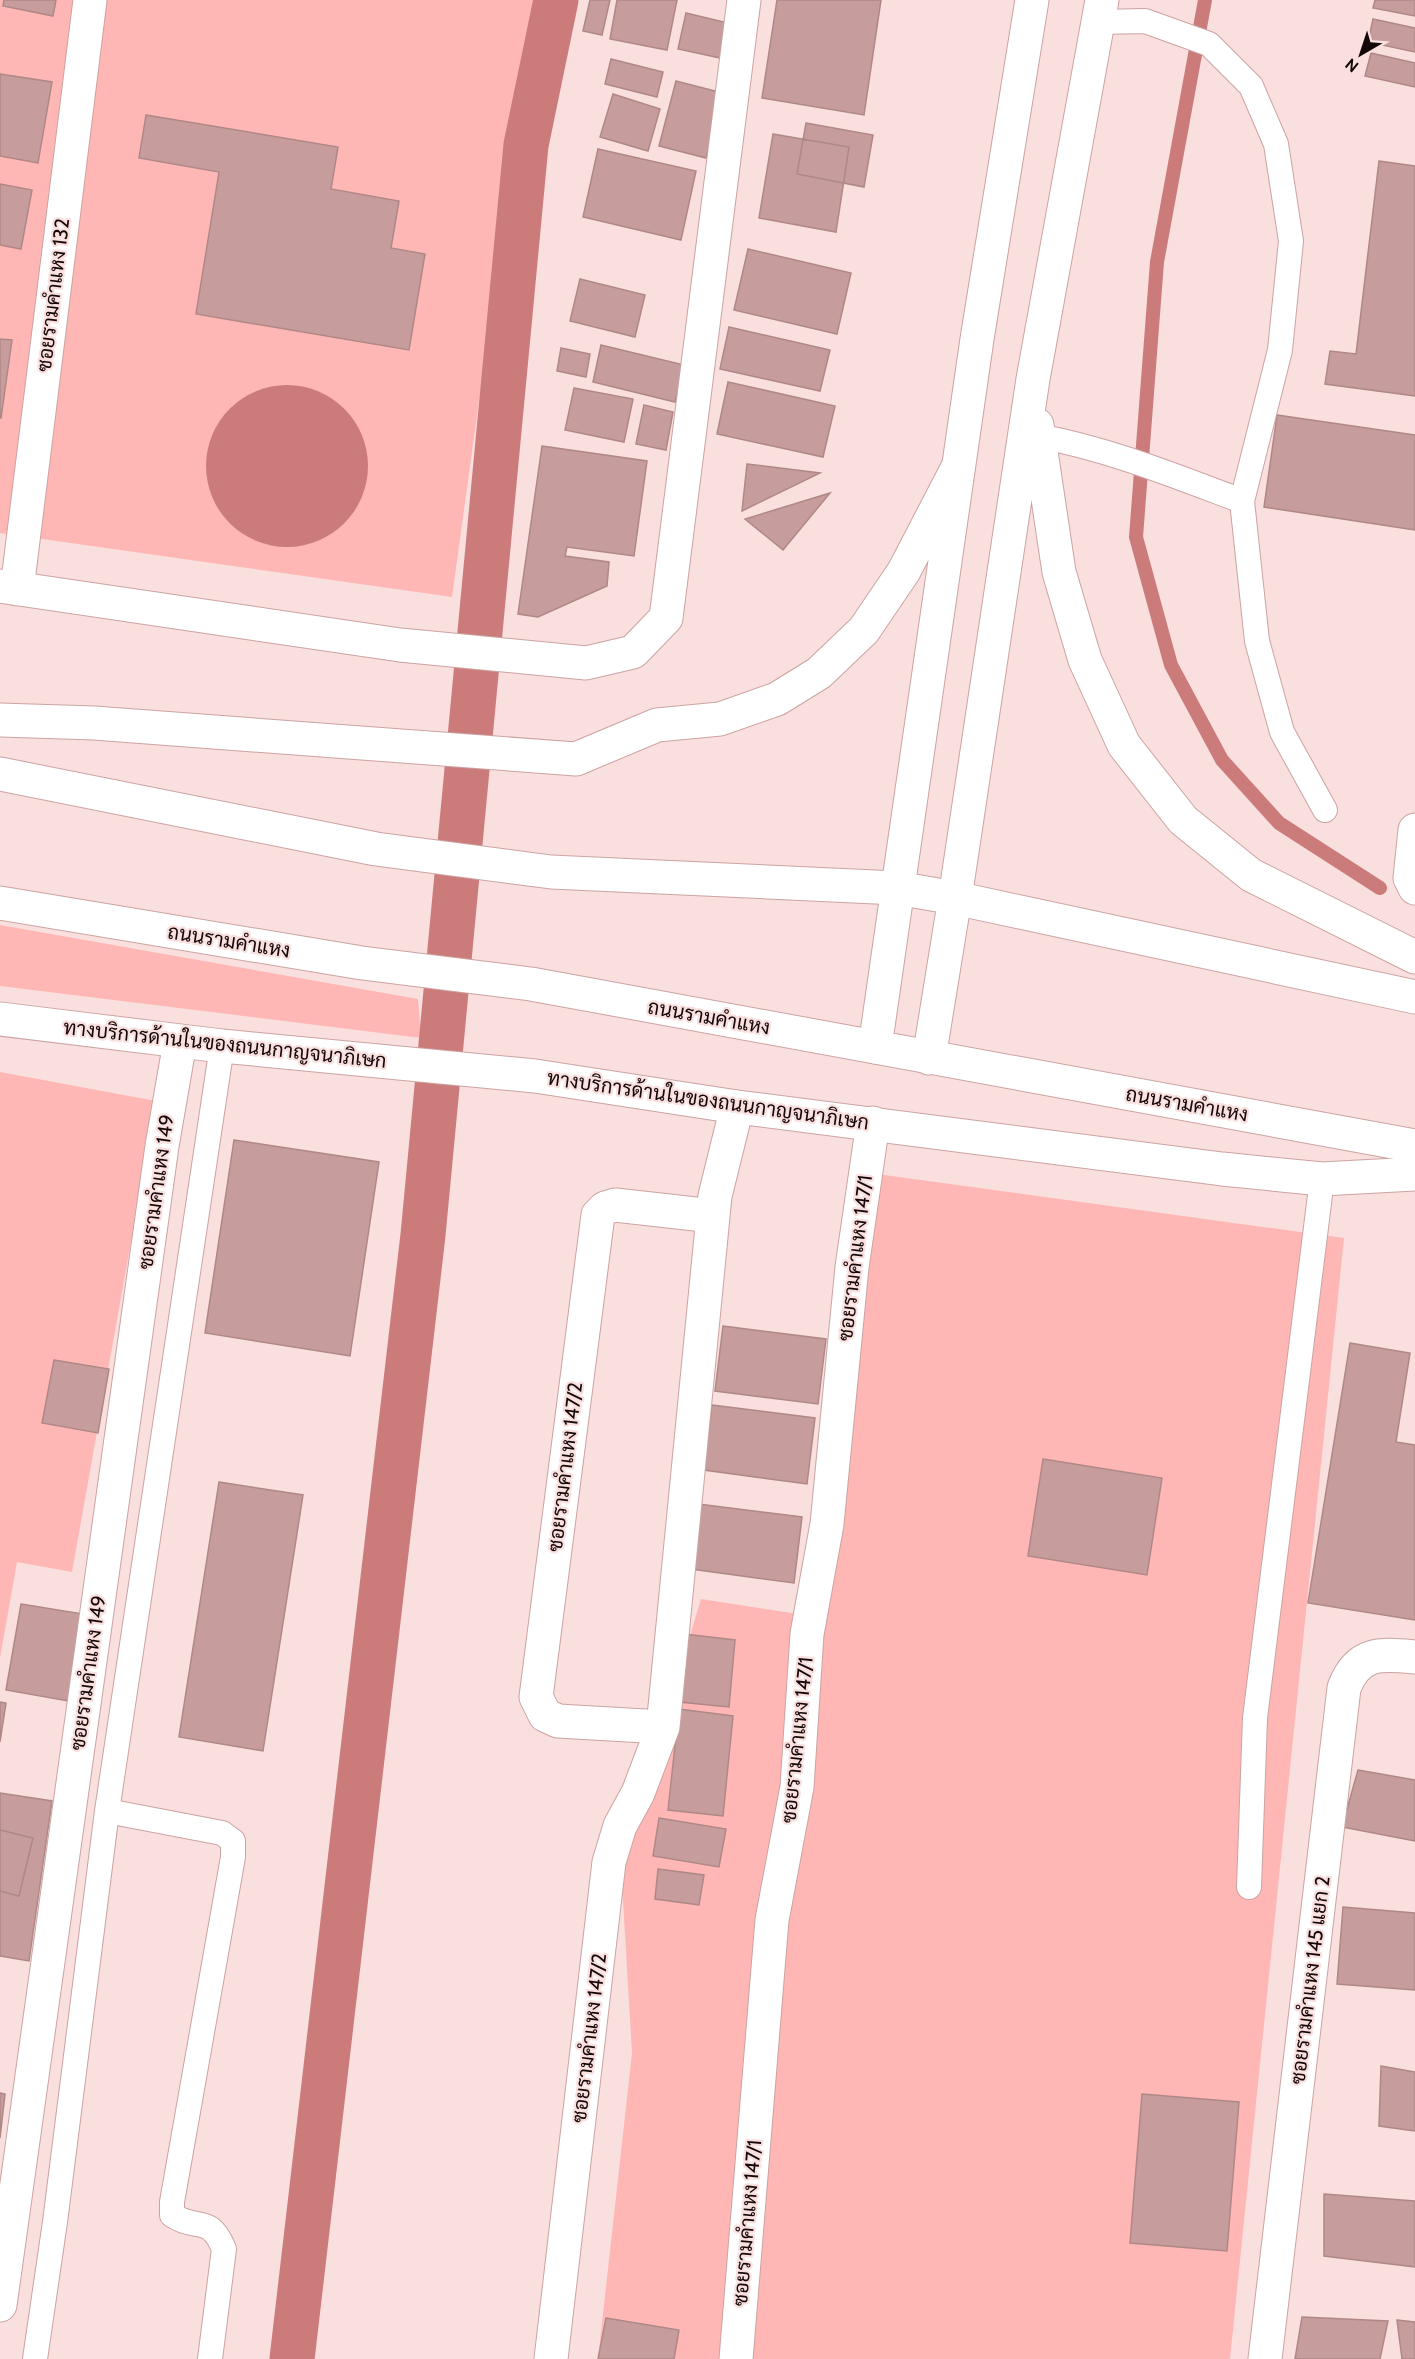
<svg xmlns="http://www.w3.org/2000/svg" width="1415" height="2359" viewBox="0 0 1415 2359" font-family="Cabin,Sarabun,sans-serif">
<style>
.green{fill:#feb7b5}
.water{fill:#cc7b7b}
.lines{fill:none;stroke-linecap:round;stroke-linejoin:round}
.stream{stroke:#cc7b7b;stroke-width:14}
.canal{stroke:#cc7b7b;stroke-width:45}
.building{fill:#c69d9c;stroke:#af8886;stroke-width:1.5}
.lane-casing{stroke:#cca3a2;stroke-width:26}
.street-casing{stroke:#cca3a2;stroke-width:35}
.secondary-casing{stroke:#cca3a2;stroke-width:35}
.primary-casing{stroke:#cca3a2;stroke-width:35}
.highway-casing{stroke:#cca3a2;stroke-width:35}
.lane{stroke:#fff;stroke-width:24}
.street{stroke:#fff;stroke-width:33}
.secondary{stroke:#fff;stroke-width:33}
.primary{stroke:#fff;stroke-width:33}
.highway{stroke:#fff;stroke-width:33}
.labels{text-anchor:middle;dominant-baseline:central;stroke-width:4.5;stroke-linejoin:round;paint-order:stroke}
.street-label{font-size:20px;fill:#140707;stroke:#f9dfde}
</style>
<rect width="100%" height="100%" fill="#f9dfde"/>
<path class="green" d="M0,0H534L452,597L0,533Z
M0,925L418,999L421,1038L0,986Z
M0,1072L156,1101L72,1572L17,1562L0,1658Z
M877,1174L1344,1238L1230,2359H598L632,2053L621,1866L701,1599L824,1618Z"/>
<path class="water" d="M206 466a81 81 0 1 1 162 0a81 81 0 1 1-162 0Z"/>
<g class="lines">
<path class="stream" d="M1205,0L1157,262L1136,537L1171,665L1222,760L1279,823L1380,888"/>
<path class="canal" d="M292,2359L423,1235L526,145L556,0"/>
</g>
<path class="building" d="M4,0H56L53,16L3,6Z
M590,0H610L602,35L583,31Z
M617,0H677L667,50L610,39Z
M777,0H881L864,115L762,98Z
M1375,0H1415V16L1373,8Z
M686,13L732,24L725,59L678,49Z
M1373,19L1415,28V52L1368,42Z
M1371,53L1415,63V87L1365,76Z
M611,59L663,72L657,97L605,84Z
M0,74L52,82L38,163L0,156Z
M676,81L723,93L706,158L659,146Z
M613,94L660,109L648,151L600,137Z
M146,115L338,147L331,189L399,201L391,248L425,254L409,350L196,314L219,172L139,158Z
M806,123L873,135L864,187L797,174Z
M773,134L849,147L836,232L759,218Z
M598,149L696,171L681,240L583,217Z
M1379,161L1415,166V396L1325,384L1330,351L1356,354Z
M0,184L32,190L21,249L0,245Z
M748,249L851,273L837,334L734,310Z
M580,279L645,295L635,337L570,321Z
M729,327L830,350L820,391L720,369Z
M0,339L12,340L1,418H0Z
M601,345L684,365L675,402L593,382Z
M561,348L590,354L586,377L557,371Z
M728,382L835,406L823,457L717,434Z
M574,388L633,399L624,442L565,430Z
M644,405L673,412L666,450L636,444Z
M1277,415L1415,435V530L1264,507Z
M542,446L647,461L634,556L567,547L565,556L609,562L607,586L538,617L518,614Z
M747,464L820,473L742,511Z
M830,493L783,550L745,519Z
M234,1140L379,1162L350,1356L205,1333Z
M723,1326L826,1339L818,1404L715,1391Z
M1350,1343L1410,1353L1396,1442L1415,1445V1620L1308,1603Z
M54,1360L109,1369L98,1433L42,1423Z
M712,1405L815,1418L807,1484L704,1470Z
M1043,1459L1162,1478L1147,1575L1028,1556Z
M219,1482L303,1495L263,1751L179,1737Z
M698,1504L802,1517L794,1583L691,1569Z
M21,1604L83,1614L68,1701L6,1690Z
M684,1634L735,1640L729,1707L679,1702Z
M0,1702L6,1703L0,1742Z
M679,1709L733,1716L723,1816L668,1810Z
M1358,1770L1415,1780V1841L1342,1827Z
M0,1793L52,1801L29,1961L0,1956Z
M659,1818L726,1829L719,1867L653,1856Z
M0,1830L33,1838L19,1896L0,1891Z
M658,1869L704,1875L699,1905L655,1899Z
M1343,1907L1415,1913V1990L1337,1984Z
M1381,2066L1415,2072V2131L1379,2126Z
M0,2093L5,2094L0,2138Z
M1142,2094L1239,2102L1227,2251L1130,2243Z
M1324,2194L1415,2201V2267L1324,2256Z
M1302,2317L1388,2321L1380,2359H1295Z
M606,2318L679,2330L674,2359H598Z
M1397,2320L1415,2322V2359H1402Z"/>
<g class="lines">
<g class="lane-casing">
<path id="lane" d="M1098,22L1145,21L1209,44L1251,86L1276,144L1291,241L1280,350L1242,501L1257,641L1282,732L1325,810
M1038,436C1109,449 1175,476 1242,501
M107,1811L222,1833L233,1841V1857L172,2202V2215C197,2232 209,2213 224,2249L210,2359
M1249,1887L1255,1718L1322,1179
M35,2359L55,2222L107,1811L222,1046"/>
</g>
<g class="street-casing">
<path id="street" d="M0,586L400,645L586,663L633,652L666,618L744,0
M17,589L90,0
M1415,830L1410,878L1415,888
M663,1727L558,1721L545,1715L536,1697L598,1215L605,1208L615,1205L713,1216
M0,2305L162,1146L180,1042
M551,2359L609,1862L620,1826L638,1793L663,1727L715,1196L737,1107
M736,2359L772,1920L797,1787L807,1634L827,1524L852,1267L873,1123
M1265,2359L1344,1688C1358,1651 1381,1654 1415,1657"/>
</g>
<g class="secondary-casing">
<path id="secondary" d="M1037,425L1059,572L1085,660L1124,745L1183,820L1251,875L1415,957
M0,1019L222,1046L535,1076L737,1107L1222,1169L1322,1179L1415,1174
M929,1058L955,898L1033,379L1102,0"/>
</g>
<g class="primary-casing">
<path id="primary" d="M0,774L376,849L551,872L897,888L955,898L1415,997
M0,903L362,963L531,984L1415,1146"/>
</g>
<g class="highway-casing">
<path id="highway" d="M0,720L94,723L576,759L657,725L720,719L777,699L819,673L864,630L904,571L958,467
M875,1047L977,339L1032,0"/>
</g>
<use href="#lane" class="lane"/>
<use href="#street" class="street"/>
<use href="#secondary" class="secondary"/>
<use href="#primary" class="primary"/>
<use href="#highway" class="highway"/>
</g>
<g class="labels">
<g class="street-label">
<text transform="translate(53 295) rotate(-83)">ซอยรามคำแหง 132</text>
<text transform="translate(229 941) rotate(9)">ถนนรามคำแหง</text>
<text transform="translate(709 1017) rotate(10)">ถนนรามคำแหง</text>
<text transform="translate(225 1044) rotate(6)">ทางบริการด้านในของถนนกาญจนาภิเษก</text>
<text transform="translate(708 1100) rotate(8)">ทางบริการด้านในของถนนกาญจนาภิเษก</text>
<text transform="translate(1187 1104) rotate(10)">ถนนรามคำแหง</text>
<text transform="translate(156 1192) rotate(-82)">ซอยรามคำแหง 149</text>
<text transform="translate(855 1258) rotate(-83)">ซอยรามคำแหง 147/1</text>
<text transform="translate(565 1467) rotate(-83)">ซอยรามคำแหง 147/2</text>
<text transform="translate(88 1673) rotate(-82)">ซอยรามคำแหง 149</text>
<text transform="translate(797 1740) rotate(-84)">ซอยรามคำแหง 147/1</text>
<text transform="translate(1310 1980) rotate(-83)">ซอยรามคำแหง 145 แยก 2</text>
<text transform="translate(589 2038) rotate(-83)">ซอยรามคำแหง 147/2</text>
<text transform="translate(747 2223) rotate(-85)">ซอยรามคำแหง 147/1</text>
</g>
</g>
<g transform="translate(1361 54) rotate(219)" stroke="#f9dfde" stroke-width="4.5" paint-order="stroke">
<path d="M0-4.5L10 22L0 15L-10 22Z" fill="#140707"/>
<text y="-9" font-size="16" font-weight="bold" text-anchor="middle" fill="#140707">N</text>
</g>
</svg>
